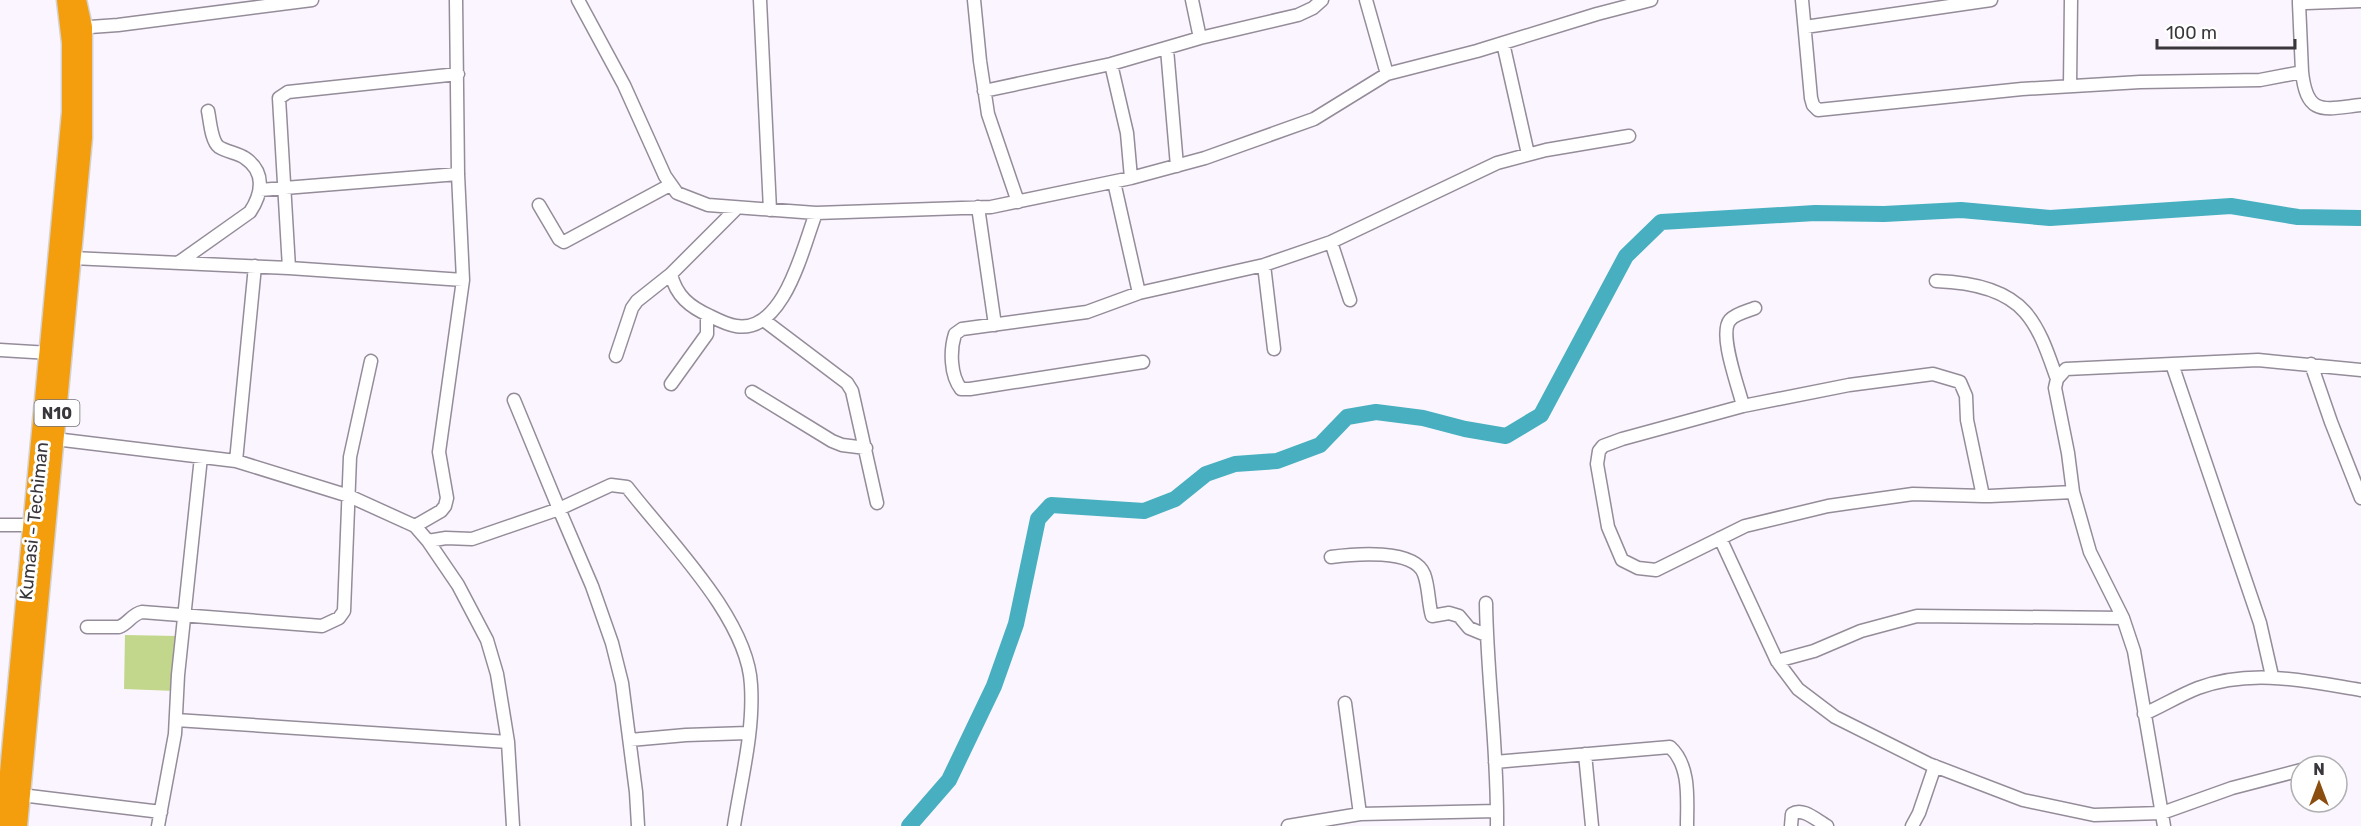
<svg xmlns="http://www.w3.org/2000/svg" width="2361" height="826" viewBox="0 0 2361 826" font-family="Rubik,sans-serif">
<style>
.green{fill:#c3d78c}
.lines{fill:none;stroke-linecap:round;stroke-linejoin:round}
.river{stroke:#47afbf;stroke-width:16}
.minor-casing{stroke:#958c9a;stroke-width:15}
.highway-casing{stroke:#d4d3d4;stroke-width:21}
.minor{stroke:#fff;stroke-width:12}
.highway{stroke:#f49e0e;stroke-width:18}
.labels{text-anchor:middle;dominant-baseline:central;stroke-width:6;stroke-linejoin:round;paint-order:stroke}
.shield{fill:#fff;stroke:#757376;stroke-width:1.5}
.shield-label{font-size:16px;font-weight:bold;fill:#3a373c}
.street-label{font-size:18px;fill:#3a373c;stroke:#fff}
</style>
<rect width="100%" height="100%" fill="#faf5fe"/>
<path class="green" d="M125,635L177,636L175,691L124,689Z"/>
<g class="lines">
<path class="river" d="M909,826L949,780L994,686L1016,624L1038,519L1051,505L1144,511L1175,499L1206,474L1235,464L1277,461L1320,445L1347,417L1376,412L1423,418L1465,429L1506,436L1541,415L1626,256L1661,222L1815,213L1884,214L1961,210L2050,218L2231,206L2298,217L2361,218"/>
<g class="minor-casing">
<path id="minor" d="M578,0L624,85L665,176L677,193L708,205L816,213L991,207L1131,178L1205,158L1314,119L1387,74L1477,51L1597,14L1651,0
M760,0L770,210
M974,0L980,61L988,114L1018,202
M1366,0L1387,74
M1802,0L1811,98L1813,105L1818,110L2022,89L2140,82L2260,80L2302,72L2299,3
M2299,0V3H2306L2361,1
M1805,27L1991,0
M76,28L118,25L312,0
M1200,38L1298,15L1313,8L1322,0
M1503,43L1528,154
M1167,49L1177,166
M1111,64L1127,133L1131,178
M2302,72C2307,117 2324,109 2361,105
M458,74L288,92L279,98L289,268L463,280
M2070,86L2071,0
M984,91L1111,64L1200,38L1192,0
M1114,182L1139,293
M260,190L458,174
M539,205L559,239L564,242L670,185
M978,207L995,325
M736,209L671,274C676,296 690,307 710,316C718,320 728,325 736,326C784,334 803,247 816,213
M1331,242L1350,300
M72,258L289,268
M178,263L250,212C262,194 266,172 245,158C238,153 227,152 219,147C211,141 210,120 208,111
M1264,265L1274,349
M1936,281C1966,282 2004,288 2025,312C2041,330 2049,357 2057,379
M765,321L847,383L852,391L877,503
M0,350L50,353
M616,356L632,308L637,301L671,274
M1143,362L970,389H961C950,375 950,350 955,334L962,329L1087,312L1139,293L1264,265L1331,242L1497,163L1546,150L1629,136
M2172,364L2258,360L2361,370
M2311,364L2331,422L2361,498
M671,384L707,334V315
M752,392L832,441L842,445L866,448
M514,400L559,509L611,485L627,487C667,539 748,618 751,685C754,732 741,780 734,826
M1743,406C1739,388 1718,334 1730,320C1735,314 1748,311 1755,308
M55,439L236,461L349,496L415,526L428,541L458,585L487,640L497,674L508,742L513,826
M236,461L255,266
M1983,496L1967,420L1966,396L1960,382L1933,374L1849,385L1743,406L1622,439L1603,446L1599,451L1597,464L1608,527L1622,560L1638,568L1656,570L1745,526L1828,506L1913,494L1983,496H1990L2073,492
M0,525H34
M415,526L441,511L445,506L447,498L439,452L463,280L458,174L456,0
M1720,538L1777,661L1798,689L1835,717L1929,764L2023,800L2094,815L2162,813L2232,788L2301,770
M428,541L446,538L472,539L559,509L592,586L612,643L622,683L636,792L638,826
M1331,557C1353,554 1414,548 1424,574C1429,587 1428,602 1432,616L1449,613L1459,616L1469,628L1486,635
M1486,603C1487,677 1498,751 1497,826
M87,627H119C128,624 132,614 142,612L322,626L339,618L344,611L350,457L371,361
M1777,661L1814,651L1861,631L1917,616L2123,618
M1345,703L1360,814
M2144,714C2162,706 2180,695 2198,688C2252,668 2306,681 2361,690
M176,720L508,742
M630,740L686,735L748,733
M1585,754L1592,826
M1495,762L1670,747C1691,766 1687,801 1687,826
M21,795L161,812
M158,826L175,734L178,675L201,457
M1288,826L1360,814L1497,811
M1791,826L1792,814C1803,807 1816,820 1827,826
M1912,826L1919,813L1935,766
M2164,826L2134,651L2123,618L2090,552L2073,492L2068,453L2055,388L2057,379L2066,369L2172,364L2260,623L2272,676"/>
</g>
<g class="highway-casing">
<path id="highway" d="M4,826L71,112V43L66,0
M18,826L83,138V27L77,0"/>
</g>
<use href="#minor" class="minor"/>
<use href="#highway" class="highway"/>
</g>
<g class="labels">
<rect class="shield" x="34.5" y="400" width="45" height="26" rx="4.5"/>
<g class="shield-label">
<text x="57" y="413">N10</text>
</g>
<g class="street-label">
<text transform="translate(34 521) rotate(-84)">Kumasi - Techiman</text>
</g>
</g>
<g transform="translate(2319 784)"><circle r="28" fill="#ffffff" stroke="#b0afb1" stroke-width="1.5"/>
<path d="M0-4.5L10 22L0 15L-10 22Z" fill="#8b4e0f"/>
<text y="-9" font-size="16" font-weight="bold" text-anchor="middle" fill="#3a373c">N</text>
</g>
<path d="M2157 39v9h138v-9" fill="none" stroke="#3a373c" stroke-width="3"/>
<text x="2166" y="39" font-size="18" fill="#3a373c" stroke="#ffffff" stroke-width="4.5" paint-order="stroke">100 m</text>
</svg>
